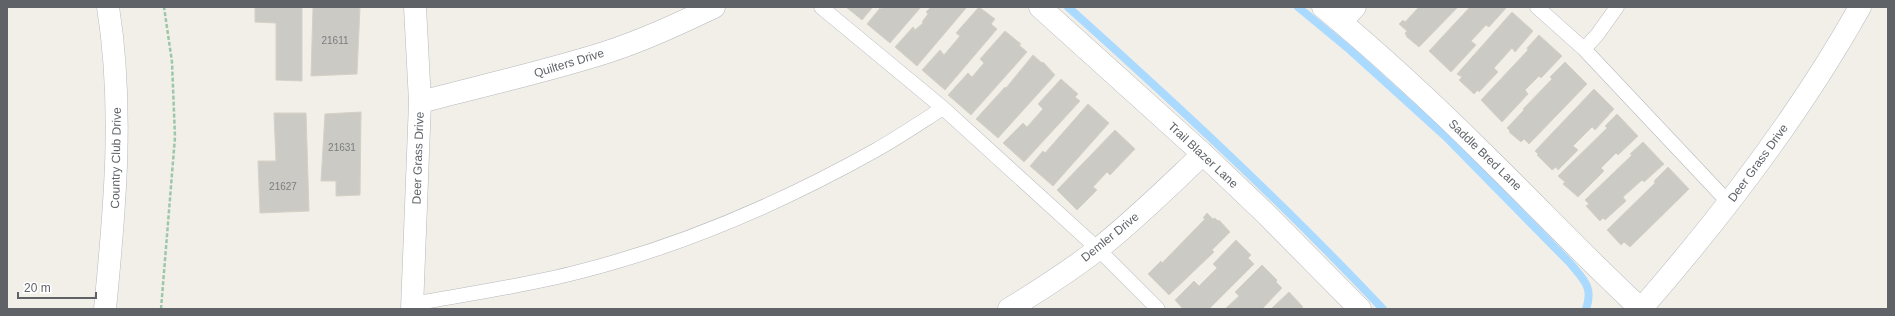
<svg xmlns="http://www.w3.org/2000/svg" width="1895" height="316" viewBox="0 0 1895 316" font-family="Helvetica,sans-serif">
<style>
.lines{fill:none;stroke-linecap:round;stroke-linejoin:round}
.stream{stroke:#aadaff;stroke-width:8}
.building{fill:#cccac5;stroke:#d6d1c6}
.lane-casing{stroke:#b5b8bc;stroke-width:15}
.street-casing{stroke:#b5b8bc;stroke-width:23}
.secondary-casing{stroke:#b6babf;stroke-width:23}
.path{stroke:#9cc7a9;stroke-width:2.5;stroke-dasharray:4 2;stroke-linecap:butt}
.lane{stroke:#fff;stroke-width:14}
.street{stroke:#fff;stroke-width:22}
.secondary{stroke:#fff;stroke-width:22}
.labels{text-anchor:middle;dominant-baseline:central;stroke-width:3;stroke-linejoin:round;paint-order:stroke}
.number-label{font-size:10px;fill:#7a7d7f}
.street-label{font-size:12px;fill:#5f6368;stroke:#fff}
</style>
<rect width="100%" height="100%" fill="#f1efe8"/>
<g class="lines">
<path class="stream" d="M1068,7C1176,104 1283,203 1383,309
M1298,7L1350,50L1445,136L1570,263C1583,279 1594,287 1586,309"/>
</g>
<path class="building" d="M255,7H302V81L276,80V23L255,22Z
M313,7H360L357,74L311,76Z
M846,7H873L862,20Z
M884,7H921L890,43L867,24L880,8L882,9Z
M931,7H967L917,66L895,47L913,27L915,30L923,23L922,22L928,14L926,12Z
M979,7L995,19L991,24L997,29L945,90L922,70L940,50L944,55L960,36L956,33Z
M1419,7H1458L1419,47L1407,37L1405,33L1407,31L1399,24L1403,20L1405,22Z
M1470,7H1507L1489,27L1486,25L1471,41L1476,45L1451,72L1429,51Z
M1512,12L1533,31L1515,52L1512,48L1494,68L1498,72L1479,92L1478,90L1474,94L1459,80L1462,77L1457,74Z
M1005,31L1021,44L1019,45L1027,52L971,115L948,95L968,73L972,77L984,63L980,59Z
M1539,35L1562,56L1541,78L1539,76L1525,90L1528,94L1502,122L1481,100L1528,50L1527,48Z
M1033,55L1042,63L1043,62L1055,75L998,138L976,119L1005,87L1006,88Z
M1565,62L1587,84L1529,144L1524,139L1521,142L1509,132L1510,131L1507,128L1524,110L1523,109L1552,79L1550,77Z
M1061,79L1078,94L1075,97L1080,101L1024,162L1003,143L1023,123L1027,127L1043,109L1038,104Z
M1594,89L1614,109L1595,130L1592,127L1573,146L1578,150L1558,170L1556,167L1552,170L1537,155L1538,154L1535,151Z
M1088,104L1109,123L1053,186L1030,166L1043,151L1045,153Z
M361,112L360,195L336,196V181H321L325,114Z
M274,113H306L309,211L260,213L258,161H276Z
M1617,114L1638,136L1618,155L1616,153L1601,168L1604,171L1578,197L1563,184L1565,182L1558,176L1607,128L1605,126Z
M1115,130L1135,149L1110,175L1107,172L1093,187L1097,190L1077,210L1057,190Z
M1643,142L1664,164L1644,182L1642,180L1623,197L1626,201L1605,220L1603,218L1600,221L1586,206L1589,204L1585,200L1632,155L1630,154Z
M1668,167L1689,189L1630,247L1624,242L1621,245L1607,230L1655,183L1654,181Z
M1207,213L1213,219L1215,218L1218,221L1219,220L1230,232L1212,250L1214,252L1169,295L1148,274L1161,261L1162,263L1205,219L1203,218Z
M1236,240L1251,255L1248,258L1254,264L1209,309H1183L1175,300L1194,281L1199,286L1217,268L1213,264Z
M1262,265L1277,280L1276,282L1282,288L1262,309H1225L1239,296L1235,292Z
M1289,292L1303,307L1301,309H1271Z"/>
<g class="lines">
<g class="lane-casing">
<path id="lane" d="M821,7L943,108L1098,249L1158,309
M1537,7L1584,49L1729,203
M1584,49L1597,35L1617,7
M412,304C467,294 524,286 578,272C682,246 783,202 876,150C899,137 921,122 943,108"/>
</g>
<g class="street-casing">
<path id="street" d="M1341,22L1355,7
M420,102C481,86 544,72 604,53C642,41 678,24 714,7
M412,309L420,102L415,7
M1009,309C1040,290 1070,271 1098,249C1135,220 1169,186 1203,154"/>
</g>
<g class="secondary-casing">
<path id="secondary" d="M1040,7L1203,154L1265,213L1360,309
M1323,7C1381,55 1437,107 1490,160C1541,210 1589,261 1641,309
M105,309C115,208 124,107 108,7
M1641,309C1723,215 1799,116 1860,7"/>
</g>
<path class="path" d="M161,309L175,137L172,62L164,7"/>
<use href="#lane" class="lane"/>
<use href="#street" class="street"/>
<use href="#secondary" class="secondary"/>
</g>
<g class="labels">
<g class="number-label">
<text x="335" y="40">21611</text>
<text x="342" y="147">21631</text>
<text x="283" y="186">21627</text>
</g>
<g class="street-label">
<text transform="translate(569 63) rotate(-17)">Quilters Drive</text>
<text transform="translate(1203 155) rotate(43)">Trail Blazer Lane</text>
<text transform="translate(1485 155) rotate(44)">Saddle Bred Lane</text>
<text transform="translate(116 158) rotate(-89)">Country Club Drive</text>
<text transform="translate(418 158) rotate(-88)">Deer Grass Drive</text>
<text transform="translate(1758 163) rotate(-54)">Deer Grass Drive</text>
<text transform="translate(1110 237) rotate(-39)">Demler Drive</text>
</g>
</g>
<rect width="1895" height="316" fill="none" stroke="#5f6368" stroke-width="16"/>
<path d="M18 292v6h78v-6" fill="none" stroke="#5f6368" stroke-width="2"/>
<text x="24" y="292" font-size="12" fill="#5f6368" stroke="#ffffff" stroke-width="3" paint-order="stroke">20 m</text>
</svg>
